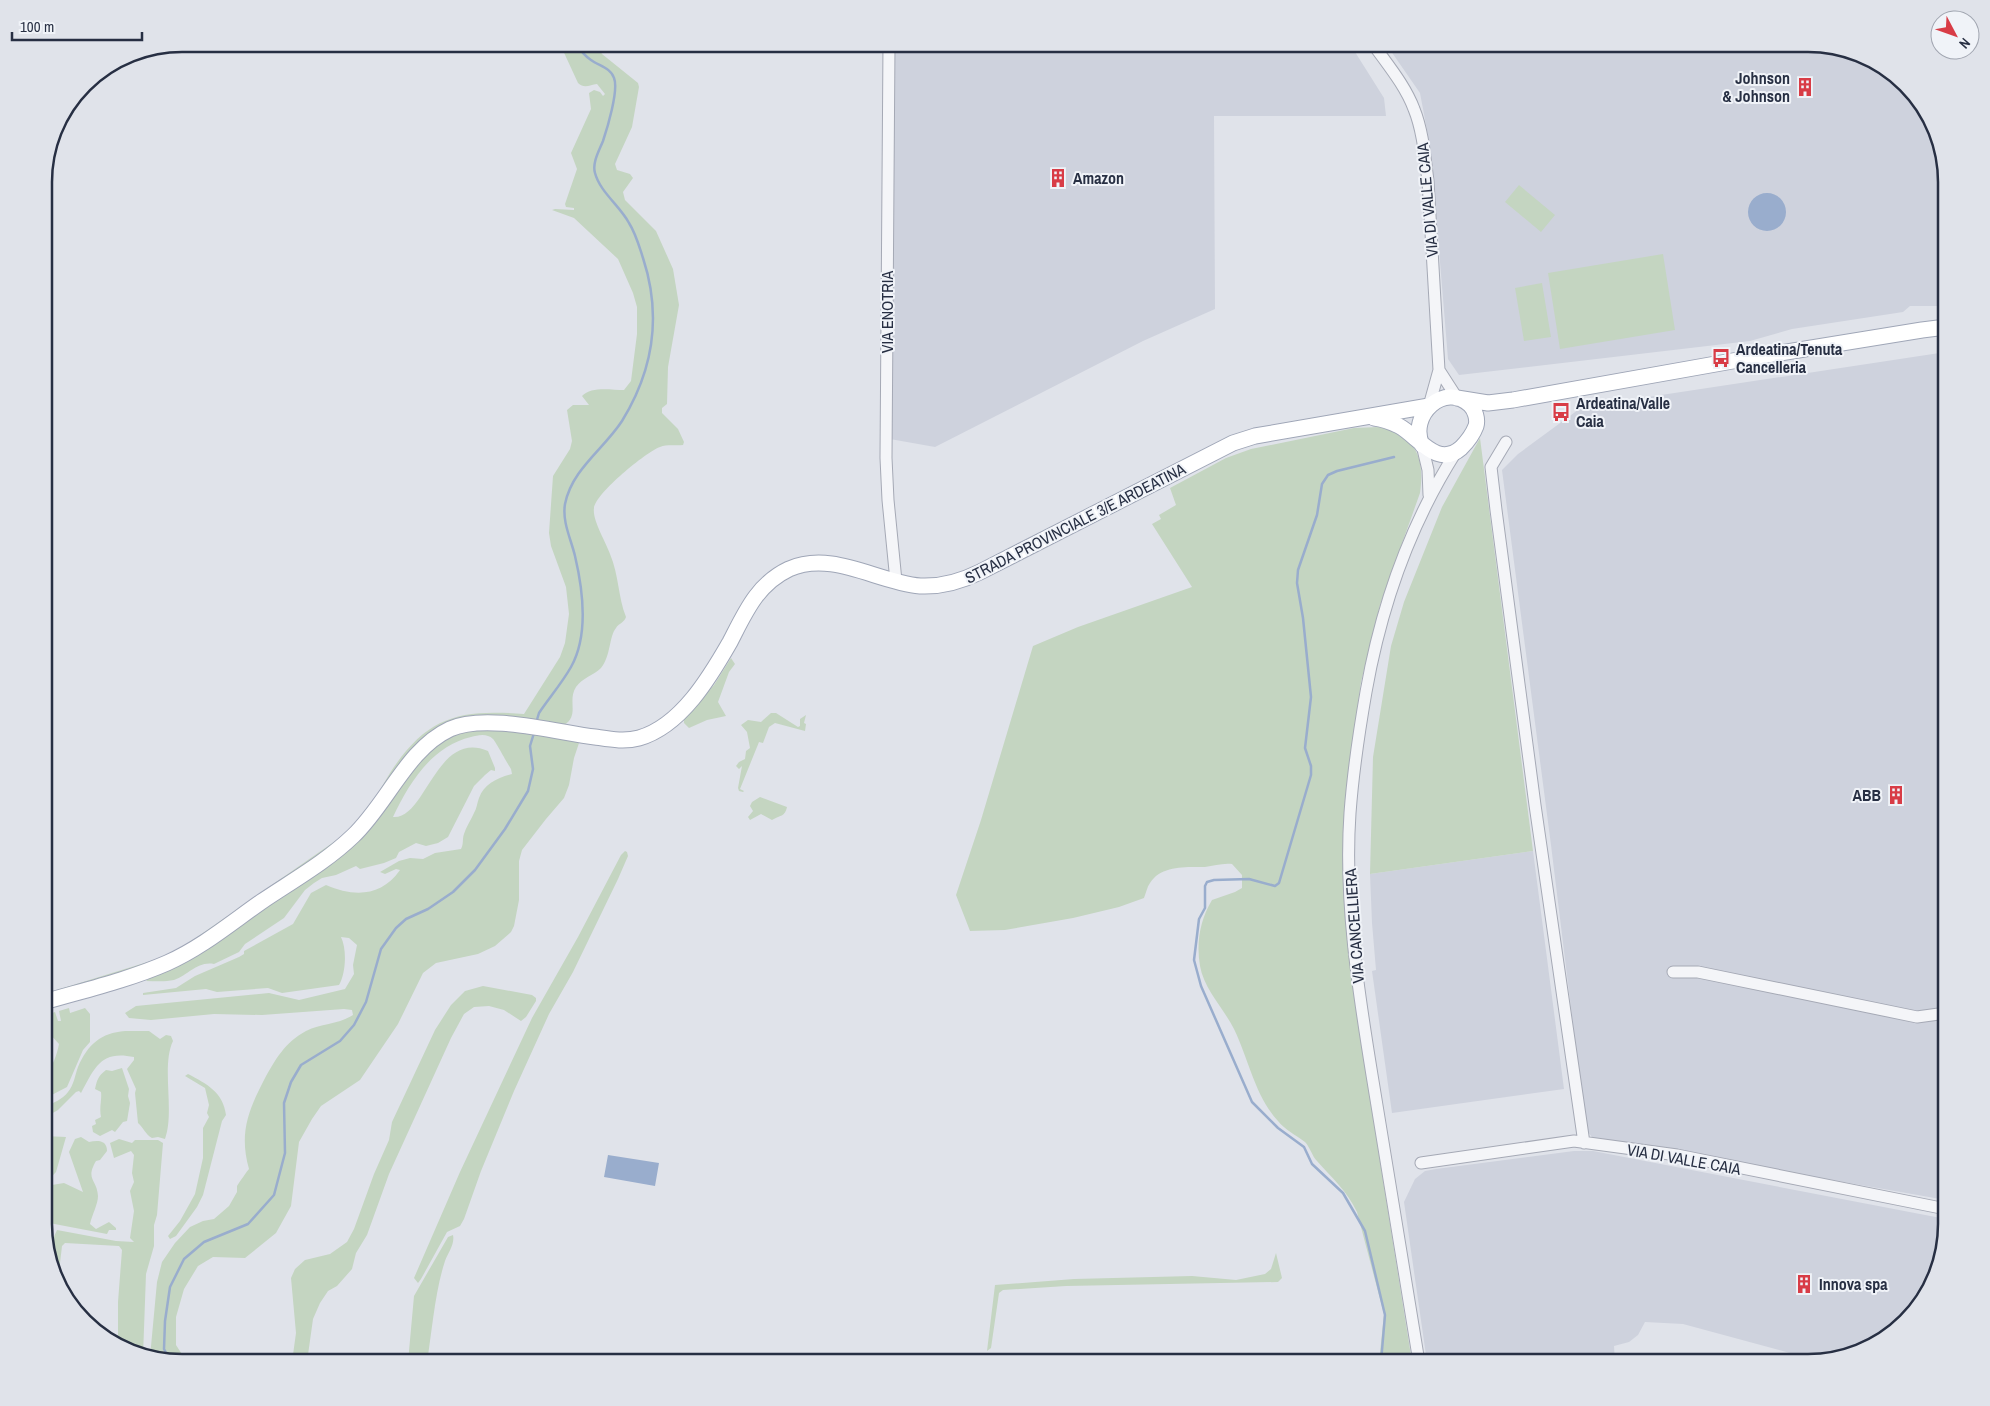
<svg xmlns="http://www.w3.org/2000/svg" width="1990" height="1406" viewBox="0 0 1990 1406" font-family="'Archivo Narrow',sans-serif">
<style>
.built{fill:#ced2dd}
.green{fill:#c4d5c1}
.water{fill:#99adcd}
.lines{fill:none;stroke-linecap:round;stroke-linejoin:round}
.stream{stroke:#99adcd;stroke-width:2.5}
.minor-casing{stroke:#a5a9b5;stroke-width:13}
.major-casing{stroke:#9fa6b7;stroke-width:17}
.minor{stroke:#f4f5f8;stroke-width:11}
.major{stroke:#fff;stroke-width:15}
.labels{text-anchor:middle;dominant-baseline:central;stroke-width:4;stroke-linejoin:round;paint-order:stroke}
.poi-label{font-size:16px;font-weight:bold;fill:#272f43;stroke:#f0f3f8;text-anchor:start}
.street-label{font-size:16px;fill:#272f43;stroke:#f0f3f8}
.rim{fill:none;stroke:#272f43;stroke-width:2.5}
</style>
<rect width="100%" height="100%" fill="#e0e3ea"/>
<path class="built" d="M895,44H1350L1384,98L1386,116H1214L1215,309L1143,341L935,447L890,439Z
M1386,44H1808L1852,51L1892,72L1932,121L1946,182V306H1910L1903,312L1792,329L1750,341L1459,375L1448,359L1433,177L1427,130L1420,93Z
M1946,352V1200L1593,1138L1586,1130L1551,845L1502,470L1518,454L1582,407Z
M1533,851L1564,1089L1392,1113L1372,971L1376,970L1372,923L1370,874Z
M1574,1151H1593L1946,1219L1939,1268L1918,1308L1869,1348L1816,1360L1683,1324L1645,1322L1638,1335L1629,1342L1614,1346L1615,1362H1427L1404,1202L1415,1179L1425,1171L1436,1169Z"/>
<path class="green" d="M560,44H596L602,54L638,83L639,87L632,127L615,164L617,170L630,174L633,178L623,192L625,200L656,231L673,269L679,305L668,367L667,404L662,408V413L678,429L684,442L683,445C676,446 667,444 660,447C646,452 596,493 594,508C592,520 606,542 610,554C619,575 618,597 626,617C624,623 619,623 616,628C609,636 611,656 601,668C594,675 582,678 576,687C567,701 580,715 564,725L453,722L352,833L171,957L44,998V994L167,956L193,940L351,830C367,813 378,793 390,773C427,716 459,709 524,714L560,657L565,643L569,614L566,587L551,546L549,533L553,476L570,449L572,441L567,410L573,405H589L582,396C591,386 611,390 624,390L631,381L637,334V307L633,293L618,259L574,218L552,210L555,209L574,210V208L566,207L565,204L577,169L571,153L591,109L589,93L594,90L600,92L603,96L605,94L597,84C590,85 584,89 578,83Z
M1519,185L1555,215L1541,232L1505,202Z
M1663,254L1675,330L1560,349L1548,273Z
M1542,283L1551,337L1524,341L1515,288Z
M1379,427C1416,436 1425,457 1420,493L1380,605L1361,682L1351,753L1345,896L1360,1036L1412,1362H1379L1384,1314L1357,1212C1347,1191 1332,1178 1317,1161C1312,1156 1310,1147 1305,1142C1296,1135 1285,1130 1278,1121C1255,1096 1249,1060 1234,1029C1224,1009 1204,989 1200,966C1196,943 1200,920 1212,900L1235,892L1242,888V875L1232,864C1222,863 1214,866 1205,867C1187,867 1161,865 1150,883C1147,887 1146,893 1144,898L1119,907L1073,918L1005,930L970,931L956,895L981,820L1033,646L1078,627L1192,587L1152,524L1161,519L1159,515L1176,505L1170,488L1226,458L1251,449L1354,428Z
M1480,438L1533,851L1370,874L1373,757L1391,646L1404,602L1442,507Z
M731,658L735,664L729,672L718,702L726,716L707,720L689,728L684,723V718L714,685Z
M771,713H776L798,727L800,726V719L806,715L804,723L806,724L805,731L775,723L769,727L763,743L759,742L740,789L744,791L743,792L739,791L738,788L742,766L739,769L736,766L739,762L745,759L746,751L750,748L747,732L741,725L748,720L761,722Z
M479,727L577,739L579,743L574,758L569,785L564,798L546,819L522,850L519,861V900L514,926L511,932L495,946L478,954L436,963L423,973L398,1024L360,1080L321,1106L312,1119L299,1142L291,1206L276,1233L245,1258L213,1257L198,1266L184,1289L176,1317V1345L187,1362L150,1357L157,1282L162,1262L175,1243L190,1227L203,1221L214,1219L229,1206L237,1192V1186C239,1183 247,1171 249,1169C239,1134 248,1111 264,1080C275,1060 285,1042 306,1031C321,1023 338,1025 353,1015L352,1010L344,1009L262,1015L214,1014L151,1020L129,1018L125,1013L136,1006L269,993L299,1000L345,989L354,974L353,965L357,945L349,938L341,937C347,949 346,973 339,985L282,993L268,988L217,992L206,989L143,995V993L176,988L195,976L239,957L244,954V951L293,924L311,893L326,885C354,897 381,897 400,870L396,869L385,874L380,872L399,861L410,858L423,859L435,853L461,849C464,843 462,840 464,834C466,827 471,820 474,813C477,808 477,803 479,798C484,784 497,778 512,774L511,769C507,763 496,742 493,739C487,733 478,735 471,737C432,746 409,783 393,817C426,820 436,729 488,751L495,768V771L491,770L485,775L474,786L448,837L438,843L426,846L416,843L399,852L396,858L384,863L360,869L356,866L336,875L322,878L314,883L305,890L284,918L245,944L239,952L214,964C197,961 189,975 174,980C165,982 155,981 146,981L155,973L198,952L390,802L425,756L441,741L463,730Z
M760,797L787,807C785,817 780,815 772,820L761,814L750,820L748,817L753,811L750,806L752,802Z
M625,851L627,852L628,856L618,879L573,972L549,1014L514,1091L481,1171L464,1219L460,1226L447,1232L421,1279L418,1283L414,1278L460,1172L532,1018L578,937L621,855Z
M483,986L532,995L536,998V1001L526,1017L521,1021L504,1010L489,1006L474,1007L464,1014L451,1038L389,1174L367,1235L356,1253L352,1269L337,1286L328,1291L320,1303L313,1319L307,1362H292L296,1333L291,1278L295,1269L305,1260L330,1254L347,1242L354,1229L374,1174L389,1140L392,1122L435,1030L451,1005L465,991Z
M69,1008L70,1013L85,1008L90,1014V1042L83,1050L67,1087L44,1099V1074C53,1068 57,1054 59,1044L48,1032V1025L45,1024L44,1016L55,1012L58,1021H61L59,1011Z
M125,1031H149L160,1039L166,1035L171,1036L173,1041C161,1066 175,1111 165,1139L158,1137L152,1138C145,1134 144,1128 138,1123L135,1093L136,1089L127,1069L134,1060V1057C101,1050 95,1067 81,1093L79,1091L76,1092L58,1110L51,1114L45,1110V1107C53,1103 63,1099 68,1092C74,1085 75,1075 78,1067C88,1044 101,1033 125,1031Z
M122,1068L129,1089L128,1096L130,1103L127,1121L123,1122L115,1132L112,1130L100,1136L93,1132L92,1126L96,1124L95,1120L101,1117C99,1108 102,1100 101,1092L95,1089C97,1080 98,1076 106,1070L112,1071Z
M188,1074C207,1084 223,1092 226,1115L222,1121L203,1195L197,1207L176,1236L170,1239L168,1236L180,1221L195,1194L203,1158V1128L209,1117L207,1113L209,1105L205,1088L185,1076Z
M44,1136L66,1137L56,1172L44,1185Z
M81,1137L89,1142C98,1140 107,1140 107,1151L100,1160L96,1161C85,1180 97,1179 98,1196C98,1204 92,1215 90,1224L96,1229L109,1222L116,1228V1230H109L107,1234L44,1222V1197L48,1195V1189L52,1185L64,1183L83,1192L69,1152L75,1139Z
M119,1139L132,1143L135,1140H158L163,1143L157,1215L154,1225V1246L146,1274L143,1356L118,1344V1302L122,1250L119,1246L65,1243L62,1246L58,1280C53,1263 48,1247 57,1230L116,1241L134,1242L130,1238L134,1211L130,1191L134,1182L132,1173L134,1155L131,1151L114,1158L110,1143Z
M453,1235C455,1244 448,1253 445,1261C435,1291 432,1331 427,1362H408L414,1296L448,1237Z
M1276,1253L1282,1278L1278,1282L1066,1286L1003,1290L999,1293L991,1348L987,1351L995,1285L1074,1279L1192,1276L1236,1280L1265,1274L1271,1269Z"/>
<path class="water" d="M1748 212a19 19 0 1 1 38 0a19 19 0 1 1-38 0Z
M608,1155L659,1163L655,1186L604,1177Z"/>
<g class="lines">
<path class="stream" d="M536,723L539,713C549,698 562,683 571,667C589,635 583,590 575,556C571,539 562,522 565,504C572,469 604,449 622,421C654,369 662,316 643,258C639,246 636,234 629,223C620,206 600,192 595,173C592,163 599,151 603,141C607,129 619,90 614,78C611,68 599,66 591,60C585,56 580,50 576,44
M170,1360L164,1349L165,1321L170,1287L184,1259L204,1242L248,1224L274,1195L285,1153L284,1103L291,1082L301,1065L340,1041L354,1025L366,1002L381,949L396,928L406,919L428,909L453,892L475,870L505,829L528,791L533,769L530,746L534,733
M1381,1362L1385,1315L1365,1231L1343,1193L1312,1164L1304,1147L1278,1128L1252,1102L1201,986L1194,960L1199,919L1205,908V886L1207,882L1214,880L1249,879L1275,886L1279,883L1311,775V766L1305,748L1311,697L1303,618L1297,583L1298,570L1317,515L1322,484L1328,475L1337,471L1394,457"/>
<g class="minor-casing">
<path id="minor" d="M889,44L886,458L888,500L896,581
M1373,44C1387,64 1405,85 1414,109C1423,131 1425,158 1428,181L1439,370L1429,406
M1439,370L1457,398
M1506,442L1491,467L1496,510L1535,805L1584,1143
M1422,445L1428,470L1429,495
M1673,972H1698L1917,1017L1946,1013
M1421,1163L1574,1141L1677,1155L1946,1209
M1419,1362C1404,1266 1387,1171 1372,1075C1358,989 1344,900 1350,813C1353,773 1359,732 1366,692C1381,607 1409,526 1456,452"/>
</g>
<g class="major-casing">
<path id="major" d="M1457,398L1488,403L1513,400L1755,357L1922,330L1946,327
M1374,418C1383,419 1391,422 1399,426C1418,436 1437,469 1461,448C1466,443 1473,434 1476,426C1478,419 1475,410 1470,405C1445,381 1408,415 1422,445
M44,1002C85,990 128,980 167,963C201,948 231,923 261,902C292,881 326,862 353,836C387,804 407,749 450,729C485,713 556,732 595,737C609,739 624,742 639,738C681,726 710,677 730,642C745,613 757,584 789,569C832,550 877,582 920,586C941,587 962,581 980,572L1233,443L1255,436L1429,406"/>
</g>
<use href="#minor" class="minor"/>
<use href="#major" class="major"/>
</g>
<defs>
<g id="building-bare" transform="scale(1.5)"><path d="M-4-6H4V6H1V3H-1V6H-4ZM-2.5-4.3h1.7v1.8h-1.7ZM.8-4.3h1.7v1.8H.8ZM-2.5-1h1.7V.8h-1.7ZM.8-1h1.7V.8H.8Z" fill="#d83c46" stroke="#f0f3f8" stroke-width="2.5" paint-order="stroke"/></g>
<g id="bus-bare" transform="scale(1.5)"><path d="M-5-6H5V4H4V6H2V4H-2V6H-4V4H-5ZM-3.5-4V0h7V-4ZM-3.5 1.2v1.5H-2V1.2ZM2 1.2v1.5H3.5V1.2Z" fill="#d83c46" stroke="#f0f3f8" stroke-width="2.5" paint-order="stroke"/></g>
</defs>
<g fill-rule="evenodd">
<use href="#building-bare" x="1805" y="87"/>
<use href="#building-bare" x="1058" y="178"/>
<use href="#bus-bare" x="1721" y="358"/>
<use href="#bus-bare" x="1561" y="412"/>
<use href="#building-bare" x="1896" y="795"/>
<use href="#building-bare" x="1804" y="1284"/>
</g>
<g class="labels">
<g class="poi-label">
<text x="1790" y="78" text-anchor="end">Johnson<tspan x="1790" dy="18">&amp; Johnson</tspan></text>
<text x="1073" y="178">Amazon</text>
<text x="1736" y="349">Ardeatina/Tenuta<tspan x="1736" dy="18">Cancelleria</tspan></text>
<text x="1576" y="403">Ardeatina/Valle<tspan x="1576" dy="18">Caia</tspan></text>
<text x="1881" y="795" text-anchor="end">ABB</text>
<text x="1819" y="1284">Innova spa</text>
</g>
<g class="street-label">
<text transform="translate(1427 200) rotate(-95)">VIA DI VALLE CAIA</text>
<text transform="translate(887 312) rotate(-90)">VIA ENOTRIA</text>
<text transform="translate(1075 523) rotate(-27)">STRADA PROVINCIALE 3/E ARDEATINA</text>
<text transform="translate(1354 926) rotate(-94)">VIA CANCELLIERA</text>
<text transform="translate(1684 1159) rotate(10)">VIA DI VALLE CAIA</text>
</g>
</g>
<path d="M0 0H1990V1406H0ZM182 52H1808A130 130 0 0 1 1938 182V1224A130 130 0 0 1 1808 1354H182A130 130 0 0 1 52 1224V182A130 130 0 0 1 182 52Z" fill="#e0e3ea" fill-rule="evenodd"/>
<path class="rim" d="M182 52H1808A130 130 0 0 1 1938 182V1224A130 130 0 0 1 1808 1354H182A130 130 0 0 1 52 1224V182A130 130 0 0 1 182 52Z"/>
<g transform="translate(1955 35) rotate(131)"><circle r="24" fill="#f0f3f8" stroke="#a0a5b0"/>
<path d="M0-4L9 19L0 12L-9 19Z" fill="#d83c46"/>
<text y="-8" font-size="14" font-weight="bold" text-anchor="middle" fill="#272f43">N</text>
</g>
<path d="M12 32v8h130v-8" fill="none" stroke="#272f43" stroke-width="2.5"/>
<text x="20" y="32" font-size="15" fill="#272f43" stroke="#f0f3f8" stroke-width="4" paint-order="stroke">100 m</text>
</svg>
